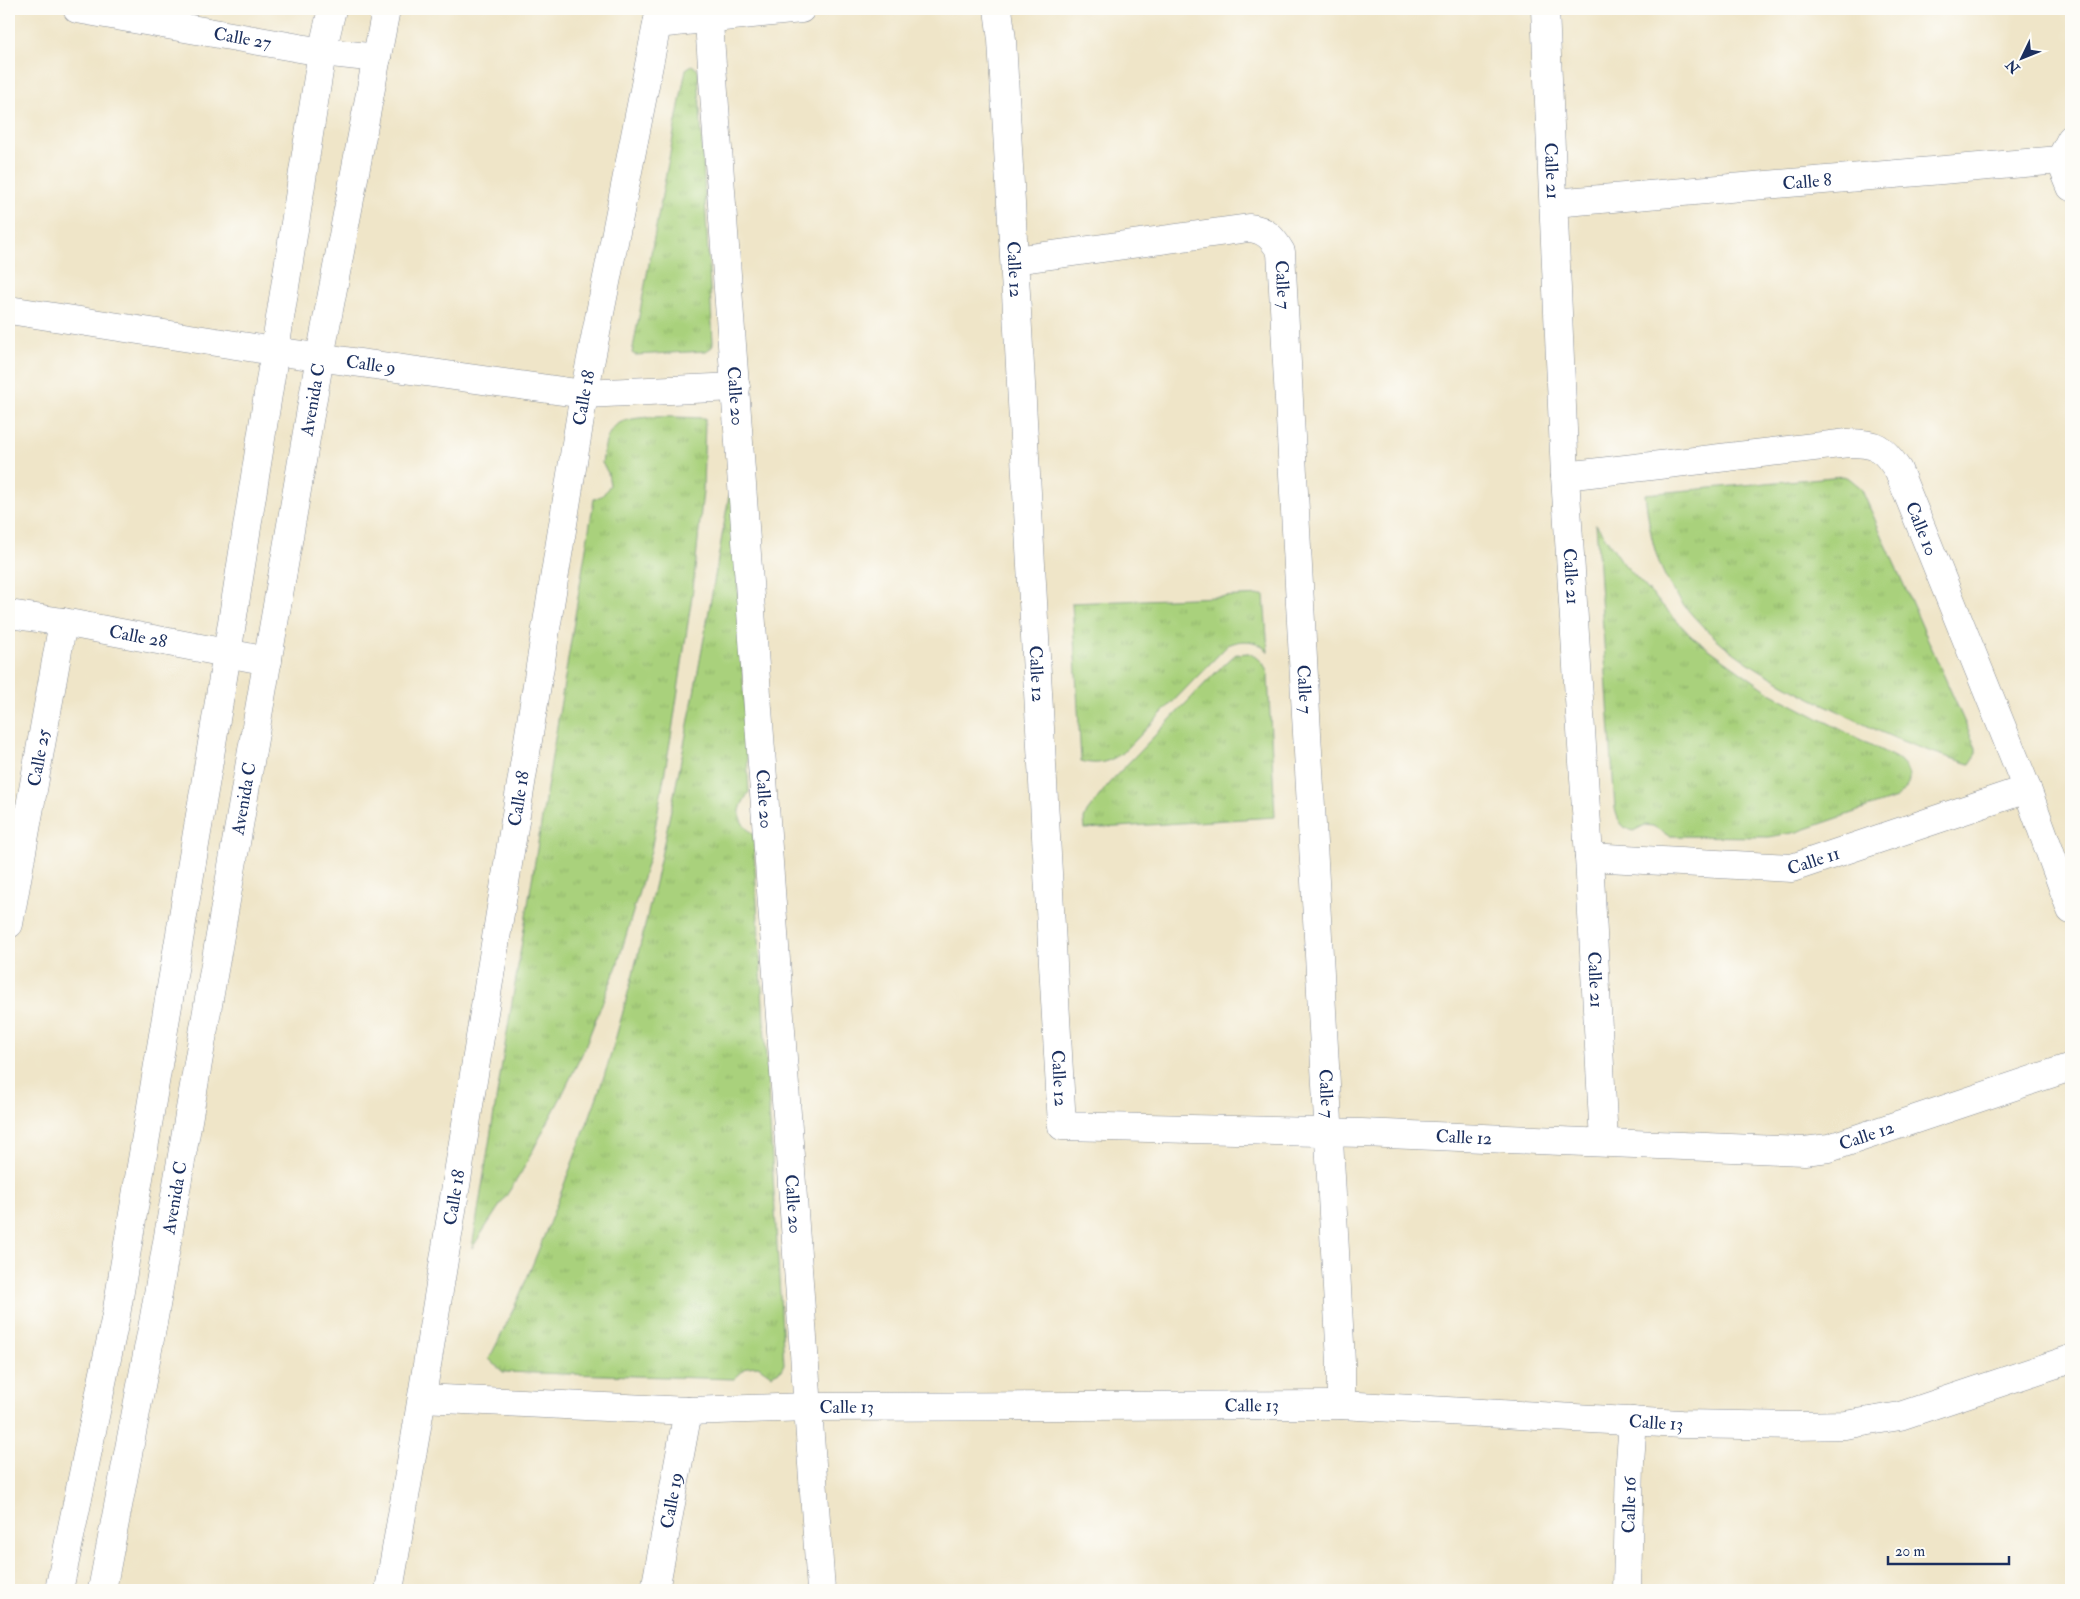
<svg xmlns="http://www.w3.org/2000/svg" width="2080" height="1599" viewBox="0 0 2080 1599" font-family="'IM FELL Double Pica',serif">
<style>
.grass{fill:url(#grass-tufts);stroke:#62806d}
.lines{fill:none;stroke-linecap:round;stroke-linejoin:round}
.minor-casing{stroke:#858a93;stroke-width:29}
.minor{stroke:#fff;stroke-width:28}
.labels{text-anchor:middle;dominant-baseline:central;stroke-width:4;stroke-linejoin:round;paint-order:stroke}
.street-label{font-size:18px;fill:#1b2f5e;stroke:#fdfcf7}
</style>
<defs>
<pattern id="grass-tufts" width="24" height="20" patternUnits="userSpaceOnUse" patternTransform="scale(1.25)"><rect width="24" height="20" fill="#a9d17c"/><path d="M3 7l-1-3M5 7V3M7 7l1-3M15 17l-1-3M17 17v-4M19 17l1-3" fill="none" stroke="#91b46e"/></pattern>
</defs>
<rect width="100%" height="100%" fill="#fdfcf7"/>
<filter id="ink" filterUnits="userSpaceOnUse"><feTurbulence type="fractalNoise" baseFrequency=".02" numOctaves="2"/><feDisplacementMap in="SourceGraphic" scale="10" xChannelSelector="R" yChannelSelector="G"/><feConvolveMatrix kernelMatrix="1 2 1 2 8 2 1 2 1" color-interpolation-filters="sRGB"/></filter>
<filter id="wash" filterUnits="userSpaceOnUse"><feTurbulence type="fractalNoise" baseFrequency=".0096" numOctaves="4" result="noise"/><feDisplacementMap in="SourceGraphic" scale="20" xChannelSelector="R" yChannelSelector="G"/><feGaussianBlur stdDeviation="1.12" result="paint"/><feColorMatrix in="noise" values="0 0 0 0 0 0 0 0 0 0 0 0 0 0 0 0 0 1.4 0 .05"/><feComposite in="paint" operator="in"/></filter>
<g filter="url(#wash)">
<rect width="100%" height="100%" fill="#efe5c8"/>
<path class="grass" d="M692,65L698,70L713,343L712,347L706,351L635,355L632,353L633,348L686,69Z
M705,418L703,491L693,589L672,731L651,851L617,966L582,1054L561,1097L521,1173L472,1248L594,499L603,495L610,485L608,473L602,463C604,452 605,436 614,427C628,412 684,418 705,418Z
M1843,476L1849,478L1861,488L1976,748V755L1970,764C1940,755 1910,745 1881,732C1867,726 1854,719 1840,712C1778,683 1707,647 1670,585C1653,557 1649,526 1645,494Z
M732,478L749,792C737,811 735,819 753,834L784,1364L781,1370L771,1375L758,1366L747,1367L734,1379L503,1372L489,1359C518,1304 540,1247 562,1190C579,1144 598,1098 612,1051C666,863 699,670 732,478Z
M1596,524L1624,564L1691,636L1772,694L1896,758C1914,772 1913,785 1896,798L1797,832L1769,837L1669,836L1653,826L1645,825L1633,831C1622,829 1617,819 1615,808Z
M1264,595L1268,652C1258,639 1242,639 1228,645L1123,753C1108,762 1098,766 1081,761L1072,603Z
M1248,653C1259,657 1265,663 1268,675L1275,817L1085,829L1084,819L1087,812L1110,782L1218,670L1236,654Z"/>
</g>
<g filter="url(#ink)">
<g class="lines">
<g class="minor-casing">
<g id="minor">
<path id="s1" d="M77,9L322,52L377,58"/>
<path id="s2" d="M708,9L821,1590"/>
<path id="s3" d="M998,9L1002,40L1062,1126L1362,1133L1804,1151L1829,1148L2071,1067"/>
<path id="s4" d="M1545,9L1565,476L1589,857L1604,1142"/>
<path d="M657,24L801,9"/>
<path d="M2071,139L2060,160L2071,187"/>
<path id="s5" d="M1554,203L2060,160"/>
<path id="s6" d="M1015,260L1249,228C1265,229 1273,238 1281,252L1341,1362V1405"/>
<path id="s7" d="M9,310L274,351L584,394L736,387"/>
<path id="s8" d="M1565,476L1848,443C1876,443 1883,447 1898,470L2027,789L2071,910"/>
<path id="s9" d="M9,614L63,622L268,661"/>
<path id="s10" d="M1589,857L1792,868L2027,789"/>
<path id="s11" d="M9,924L63,622"/>
<path id="s12" d="M422,1398L688,1411L808,1407L1341,1405L1681,1424L1795,1426L1845,1425L1900,1416L2071,1359"/>
<path d="M59,1590L116,1315L227,654L322,52L332,9"/>
<path id="s13" d="M102,1590L153,1323L320,357L386,9"/>
<path id="s14" d="M389,1590L416,1433L584,394L660,9"/>
<path id="s15" d="M655,1590L688,1411"/>
<path id="s16" d="M1627,1590L1630,1462L1633,1421"/>
</g>
</g>
<use href="#minor" class="minor"/>
</g>
</g>
<g class="labels">
<g class="street-label">
<text stroke="none"><textPath href="#s1" startOffset="168">Calle 27</textPath></text>
<text stroke="none"><textPath href="#s4" startOffset="162">Calle 21</textPath></text>
<text stroke="none"><textPath href="#s5" startOffset="254">Calle 8</textPath></text>
<text stroke="none"><textPath href="#s3" startOffset="261">Calle 12</textPath></text>
<text stroke="none"><textPath href="#s6" startOffset="311">Calle 7</textPath></text>
<text stroke="none"><textPath href="#s7" startOffset="366">Calle 9</textPath></text>
<text stroke="none"><textPath href="#s2" startOffset="388">Calle 20</textPath></text>
<text stroke="none"><textPath href="#s14" startOffset="1208">Calle 18</textPath></text>
<text stroke="none"><textPath href="#s13" startOffset="1209">Avenida C</textPath></text>
<text stroke="none"><textPath href="#s8" startOffset="409">Calle 10</textPath></text>
<text stroke="none"><textPath href="#s4" startOffset="568">Calle 21</textPath></text>
<text stroke="none"><textPath href="#s9" startOffset="131">Calle 28</textPath></text>
<text stroke="none"><textPath href="#s3" startOffset="666">Calle 12</textPath></text>
<text stroke="none"><textPath href="#s6" startOffset="716">Calle 7</textPath></text>
<text stroke="none"><textPath href="#s11" startOffset="169">Calle 25</textPath></text>
<text stroke="none"><textPath href="#s14" startOffset="802">Calle 18</textPath></text>
<text stroke="none"><textPath href="#s2" startOffset="792">Calle 20</textPath></text>
<text stroke="none"><textPath href="#s13" startOffset="804">Avenida C</textPath></text>
<text stroke="none"><textPath href="#s10" startOffset="226">Calle 11</textPath></text>
<text stroke="none"><textPath href="#s4" startOffset="972">Calle 21</textPath></text>
<text stroke="none"><textPath href="#s3" startOffset="1071">Calle 12</textPath></text>
<text stroke="none"><textPath href="#s6" startOffset="1121">Calle 7</textPath></text>
<text stroke="none"><textPath href="#s3" startOffset="1926">Calle 12</textPath></text>
<text stroke="none"><textPath href="#s3" startOffset="1521">Calle 12</textPath></text>
<text stroke="none"><textPath href="#s14" startOffset="398">Calle 18</textPath></text>
<text stroke="none"><textPath href="#s13" startOffset="399">Avenida C</textPath></text>
<text stroke="none"><textPath href="#s2" startOffset="1198">Calle 20</textPath></text>
<text stroke="none"><textPath href="#s12" startOffset="830">Calle 13</textPath></text>
<text stroke="none"><textPath href="#s12" startOffset="425">Calle 13</textPath></text>
<text stroke="none"><textPath href="#s12" startOffset="1235">Calle 13</textPath></text>
<text stroke="none"><textPath href="#s15" startOffset="91">Calle 19</textPath></text>
<text stroke="none"><textPath href="#s16" startOffset="85">Calle 16</textPath></text>
</g>
</g>
<rect width="2080" height="1599" fill="none" stroke="#fdfcf7" stroke-width="30"/>
<g transform="translate(2022 58) rotate(227)" stroke="#fdfcf7" stroke-width="4" paint-order="stroke">
<path d="M0-4L9 19L0 12L-9 19Z" fill="#1b2f5e"/>
<text y="-8" font-size="14" font-weight="bold" text-anchor="middle" fill="#1b2f5e">N</text>
</g>
<path d="M1888 1556v8h121v-8" fill="none" stroke="#1b2f5e" stroke-width="2.5"/>
<text x="1895" y="1556" font-size="15" fill="#1b2f5e" stroke="#fdfcf7" stroke-width="4" paint-order="stroke">20 m</text>
</svg>
